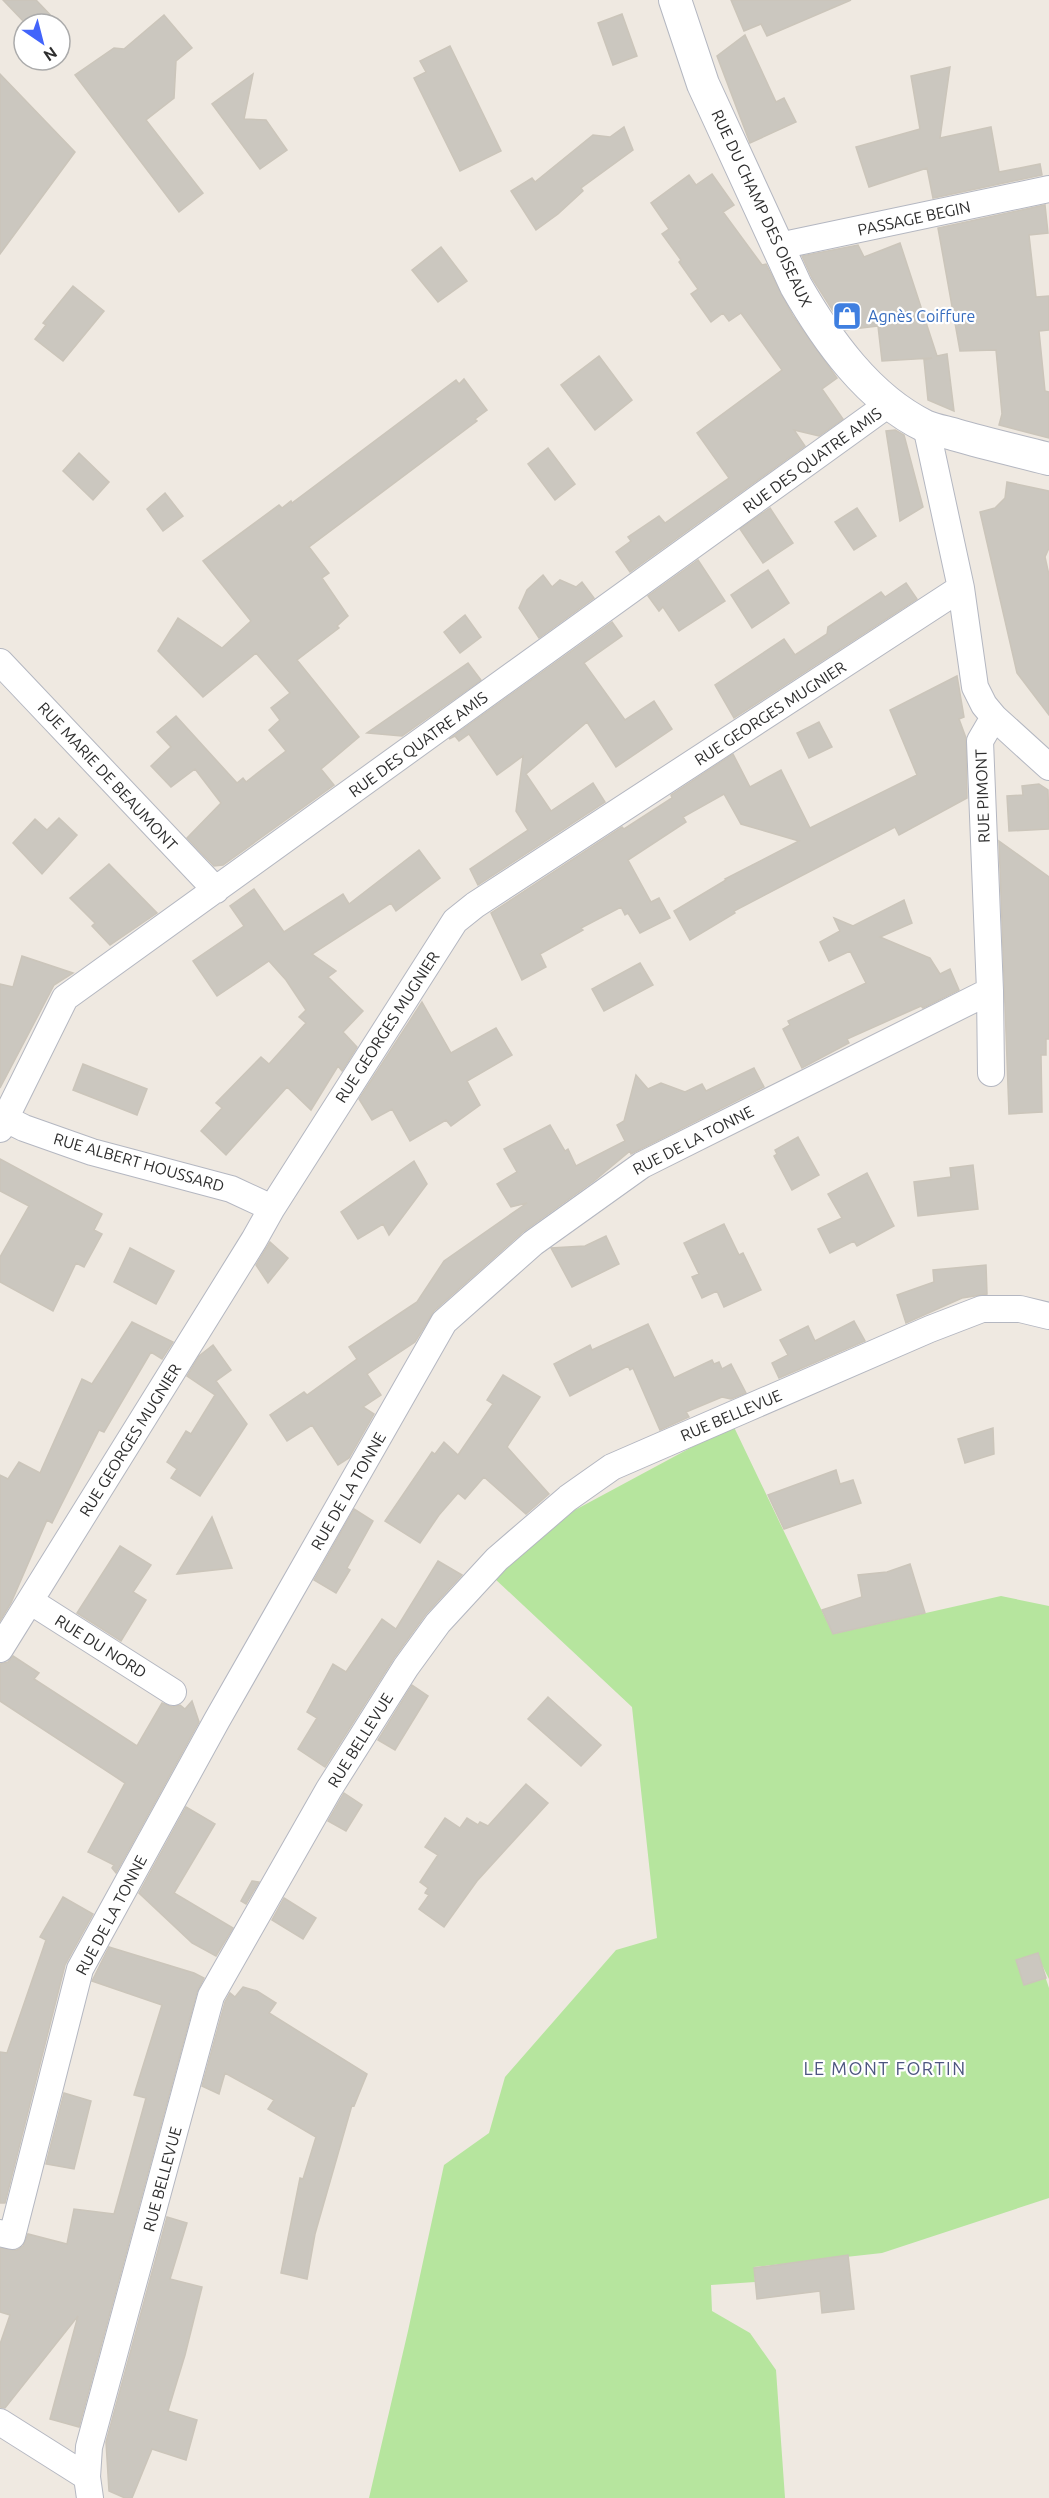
<svg xmlns="http://www.w3.org/2000/svg" width="1049" height="2498" viewBox="0 0 1049 2498" font-family="Ubuntu,sans-serif">
<style>
.green{fill:#b6e59e}
.building{fill:#cbc7bf;stroke:#cbc5ba;stroke-width:1.5}
.lines{fill:none;stroke-linecap:round;stroke-linejoin:round}
.minor-casing{stroke:#b4b7c1;stroke-width:28}
.tertiary-casing{stroke:#b4b7c1;stroke-width:34}
.minor{stroke:#fff;stroke-width:26}
.tertiary{stroke:#fff;stroke-width:32}
.labels{text-anchor:middle;dominant-baseline:central;stroke-width:4.5;stroke-linejoin:round;paint-order:stroke}
.street-label{font-size:16px;fill:#2e2e2e;stroke:#fff}
.shop-label{font-size:16px;fill:#366cbe;stroke:#fff;text-anchor:start}
.neighbourhood-label{font-size:18px;letter-spacing:1.5px;fill:#4d5680;stroke:#fff}
</style>
<rect width="100%" height="100%" fill="#efe9e1"/>
<path class="green" d="M733,1425L833,1634L1001,1596L1049,1606V1979L1040,1961L1049,1988V2198L882,2253L754,2267L755,2282L711,2285L712,2311L750,2333L776,2370L785,2498H369L408,2331L444,2165L489,2133L505,2077L616,1950L657,1938L632,1707L494,1578L575,1510Z"/>
<path class="building" d="M3,0H36L59,24H26Z
M731,0H851L767,36L761,24L744,31Z
M622,14L637,56L613,65L598,23Z
M164,15L192,48L176,61L174,98L146,120L203,193L179,212L75,75L114,48L124,49Z
M745,35L776,102L784,98L796,122L750,143L717,56Z
M450,46L501,151L460,171L414,78L426,72L420,61Z
M950,67L940,138L991,127L999,172L1040,164L1042,175L933,198L927,168L869,187L856,147L920,129L911,76Z
M0,74L75,152L0,254Z
M253,74L244,119L266,120L287,150L260,169L212,104Z
M624,127L633,150L581,188L583,191L558,214L536,230L511,191L532,178L535,182L593,135L610,137Z
M712,174L734,205L723,212L762,265L766,264L793,316L837,378L822,389L843,419L819,436L794,430L805,446L630,572L616,552L631,541L628,537L659,516L665,523L729,478L697,433L782,370L741,313L729,321L723,313L711,322L691,294L698,289L679,262L681,260L662,234L669,229L651,203L689,175L696,185Z
M1045,205L1048,233L1029,235L1036,297L1049,296V330L1039,331L1045,391L1049,392V438L999,425L1002,414L996,350L960,351L938,228Z
M900,243L937,356L947,354L954,411L928,400L924,360L932,358L882,361L878,326L845,330L812,278L802,256L858,245L864,257Z
M441,247L467,281L438,302L412,270Z
M73,286L104,311L63,361L35,339L46,325L43,323Z
M599,356L632,400L595,430L561,385Z
M464,379L487,410L475,419L477,421L309,547L329,573L322,578L348,616L337,626L339,628L297,660L359,737L321,769L334,785L223,865L214,866L187,838L221,803L195,769L171,787L151,766L171,747L157,732L176,716L237,783L243,778L246,782L286,751L269,730L280,720L271,708L290,693L256,653L203,697L158,651L178,618L222,648L251,621L203,561L279,505L282,508L291,501L292,503L456,380L459,384Z
M895,430L904,435L923,507L900,521L886,431Z
M548,448L575,484L555,500L528,464Z
M79,453L109,482L93,500L63,471Z
M1007,482L1049,491V548L1045,557L1049,575V715L1017,673L980,512L995,508L1005,498Z
M165,493L183,516L163,531L147,509Z
M770,508L793,543L763,563L740,529Z
M857,508L876,536L854,550L835,522Z
M698,560L725,601L679,631L663,607L659,611L648,596Z
M768,570L789,603L752,628L731,595Z
M543,575L552,587L560,580L576,587L582,582L594,598L539,638L519,608L527,590Z
M906,583L917,599L734,718L715,685L784,639L795,655L827,634L828,627L881,592L885,597Z
M465,615L481,637L460,653L444,632Z
M612,622L622,636L584,663L625,720L654,701L672,729L616,767L587,722L526,774L551,811L593,783L605,802L478,885L470,869L528,830L516,811L523,756L497,775L469,734L459,741L455,736L449,739Z
M468,663L481,680L402,736L367,733Z
M957,676L964,717L959,719L966,738L967,798L899,835L895,827L734,911L735,913L690,940L674,911L726,880L725,879L799,841L741,824L724,794L683,817L686,822L628,860L651,902L659,898L670,918L640,933L628,913L625,915L621,907L581,928L583,930L540,954L546,967L522,980L491,913L622,827L624,829L672,798L671,795L733,754L750,787L781,770L810,828L917,775L890,710Z
M819,722L832,747L809,758L797,733Z
M1039,784L1048,790L1049,829L1009,831L1007,796L1023,795L1022,786Z
M59,818L77,835L42,874L13,843L35,819L47,830Z
M999,841L1049,877V1039H1046V1055H1041L1042,1112L1009,1114Z
M419,850L440,878L396,911L391,903L312,954L336,971L328,977L363,1011L343,1032L357,1047L342,1071L338,1066L311,1110L287,1087L226,1155L201,1131L222,1108L216,1103L261,1057L269,1064L306,1023L299,1017L306,1010L286,980L269,961L217,996L193,961L244,926L230,906L254,889L284,932L343,894L349,904Z
M109,864L157,913L110,945L92,926L95,923L70,898Z
M904,900L912,923L880,937L930,958L940,974L950,969L959,990L923,1008L921,1006L847,1039L849,1043L802,1068L783,1029L790,1025L788,1021L866,983L850,951L829,961L820,942L840,931L834,918L853,926Z
M22,956L73,973L54,985L0,1088V984L13,987Z
M640,963L653,985L604,1011L592,989Z
M422,1002L451,1053L496,1028L512,1055L467,1081L480,1105L451,1126L446,1120L410,1141L392,1109L372,1120L359,1099Z
M83,1064L147,1089L137,1115L73,1090Z
M754,1068L764,1087L631,1154L630,1151L594,1181L523,1232L434,1311L415,1342L367,1374L381,1395L363,1407L374,1414L349,1458L338,1465L312,1425L287,1441L270,1415L304,1392L307,1395L357,1359L349,1347L417,1302L444,1261L527,1203L511,1207L497,1184L517,1172L504,1149L550,1125L565,1151L568,1149L576,1166L625,1141L617,1125L624,1121L636,1075L648,1089L661,1083L685,1092L702,1084L706,1091Z
M798,1137L819,1175L792,1190L774,1156L777,1154L775,1150Z
M0,1159L102,1214L94,1230L102,1234L84,1267L76,1263L53,1311L0,1282V1257L29,1206L0,1191Z
M414,1161L427,1184L389,1235L383,1224L358,1239L341,1212Z
M973,1165L978,1209L918,1216L914,1182L951,1177L950,1168Z
M867,1173L894,1226L857,1246L854,1241L830,1253L818,1229L842,1218L828,1194Z
M724,1224L739,1255L743,1253L761,1290L724,1307L717,1291L702,1298L692,1277L699,1274L684,1243Z
M606,1236L619,1264L572,1287L551,1248L585,1246Z
M270,1242L288,1258L268,1283L256,1265Z
M130,1248L174,1271L156,1304L114,1282Z
M986,1265L987,1294L962,1298L906,1323L897,1295L934,1282L933,1270Z
M854,1321L865,1341L779,1378L772,1363L788,1355L780,1340L808,1326L815,1341Z
M132,1322L173,1342L162,1359L151,1352L104,1432L99,1430L52,1523L47,1520L11,1603L0,1621V1475L8,1479L19,1462L40,1473L82,1379L92,1384Z
M648,1324L674,1378L712,1360L714,1364L719,1362L722,1369L731,1364L746,1393L731,1399L722,1397L686,1412L689,1417L660,1430L633,1368L630,1370L628,1366L570,1396L554,1364L590,1345L592,1350Z
M213,1345L231,1370L216,1381L247,1424L200,1496L171,1478L177,1469L167,1462L186,1431L191,1434L215,1395L187,1376L199,1356Z
M503,1375L540,1397L507,1447L549,1494L526,1514L484,1477L465,1499L458,1493L439,1515L420,1543L385,1521L432,1452L435,1454L444,1442L458,1455L493,1404L487,1400Z
M993,1428L994,1454L965,1463L958,1439Z
M836,1470L840,1484L853,1480L861,1503L784,1529L768,1495Z
M354,1509L373,1521L347,1568L350,1570L336,1593L314,1580Z
M212,1517L232,1568L177,1574Z
M120,1546L151,1565L133,1592L146,1600L121,1641L77,1613Z
M438,1561L462,1575L426,1614L394,1658L325,1767L298,1749L317,1718L307,1712L333,1664L346,1672L382,1619L396,1629Z
M910,1564L925,1613L833,1634L822,1610L862,1597L858,1575L887,1572Z
M13,1656L39,1673L34,1679L137,1746L162,1703L172,1707L180,1705L185,1709L192,1701L199,1722L116,1873L112,1868L114,1865L88,1852L125,1783L0,1701V1664L8,1662Z
M412,1685L428,1696L395,1750L378,1740Z
M548,1697L601,1745L581,1766L528,1719Z
M526,1784L548,1803L477,1881L444,1927L419,1909L429,1895L425,1893L428,1888L420,1882L438,1855L425,1847L445,1818L460,1828L467,1818L478,1825L480,1822L488,1826Z
M344,1793L362,1805L346,1831L328,1821Z
M186,1807L215,1824L174,1893L233,1928L216,1956L192,1943L139,1893Z
M252,1881L259,1882L246,1904L241,1901Z
M63,1897L93,1914L65,1965L5,2203H0V2052L7,2053L46,1940L40,1937Z
M284,1898L316,1918L303,1939L272,1920Z
M109,1947L194,1973L204,1978L197,1992L79,2427L50,2419L78,2316L5,2408L0,2407V2344L10,2315L0,2312V2248L17,2250L23,2246L28,2234L67,2244L74,2209L114,2214L146,2098L134,2095L162,2005L92,1981Z
M1038,1953L1046,1978L1024,1985L1016,1960Z
M243,1987L257,1991L276,2003L269,2013L367,2074L354,2106L352,2105L315,2234L307,2279L281,2273L300,2178L303,2179L316,2137L268,2109L274,2100L225,2073L219,2094L202,2086L225,2002L230,1993L235,1997Z
M64,2093L91,2101L74,2169L46,2164Z
M167,2217L187,2223L170,2279L202,2287L185,2355L168,2411L197,2420L186,2460L152,2449L132,2498H125L109,2491L106,2442Z
M848,2255L854,2309L822,2313L820,2291L757,2299L754,2268Z"/>
<g class="lines">
<g class="minor-casing">
<path id="minor" d="M779,246L1049,189
M926,426L961,588L975,687L984,705L994,717L1049,767
M0,662L216,890
M991,1073L990,991L980,741L994,717
M0,1116L24,1128L92,1152L231,1189L272,1208
M0,1129L65,998L890,403
M30,1601L173,1692
M0,1649L254,1240L272,1208L455,921L475,905L961,588
M0,2233L12,2236L80,1969L217,1720L444,1322L533,1243L642,1165L990,991
M0,2422L87,2477
M90,2498L87,2477L89,2447L211,1996L329,1789L406,1667L438,1623L497,1559L568,1498L612,1467L930,1329L982,1309H1020L1049,1316"/>
</g>
<g class="tertiary-casing">
<path id="tertiary" d="M675,0L703,84L796,286C827,340 868,398 925,426C934,430 946,432 956,435C987,444 1018,451 1049,459"/>
</g>
<use href="#minor" class="minor"/>
<use href="#tertiary" class="tertiary"/>
</g>
<defs>
<g id="shop-square" transform="scale(1.5)"><rect x="-9" y="-9" width="18" height="18" rx="4" fill="#3f7fe0" stroke="#fff"/><path d="M-5-2.5h2.3a2.7 3.5 0 0 1 5.4 0H5L5.5 6h-11ZM-1.5-2.5h3a1.5 2.3 0 0 0-3 0Z" fill="#fff"/></g>
</defs>
<g fill-rule="evenodd">
<use href="#shop-square" x="847" y="316"/>
</g>
<g class="labels">
<g class="street-label">
<text transform="translate(762 208) rotate(65)">RUE DU CHAMP DES OISEAUX</text>
<text transform="translate(914 218) rotate(-12)">PASSAGE BEGIN</text>
<text transform="translate(812 460) rotate(-36)">RUE DES QUATRE AMIS</text>
<text transform="translate(770 713) rotate(-33)">RUE GEORGES MUGNIER</text>
<text transform="translate(418 744) rotate(-36)">RUE DES QUATRE AMIS</text>
<text transform="translate(108 776) rotate(47)">RUE MARIE DE BEAUMONT</text>
<text transform="translate(982 796) rotate(-92)">RUE PIMONT</text>
<text transform="translate(387 1027) rotate(-57)">RUE GEORGES MUGNIER</text>
<text transform="translate(693 1140) rotate(-27)">RUE DE LA TONNE</text>
<text transform="translate(139 1162) rotate(16)">RUE ALBERT HOUSSARD</text>
<text transform="translate(731 1415) rotate(-23)">RUE BELLEVUE</text>
<text transform="translate(130 1440) rotate(-58)">RUE GEORGES MUGNIER</text>
<text transform="translate(348 1491) rotate(-60)">RUE DE LA TONNE</text>
<text transform="translate(101 1646) rotate(32)">RUE DU NORD</text>
<text transform="translate(360 1740) rotate(-58)">RUE BELLEVUE</text>
<text transform="translate(111 1915) rotate(-62)">RUE DE LA TONNE</text>
<text transform="translate(162 2179) rotate(-75)">RUE BELLEVUE</text>
</g>
<g class="shop-label">
<text x="868" y="316">Agnès Coiffure</text>
</g>
<g class="neighbourhood-label">
<text x="885" y="2068">LE MONT FORTIN</text>
</g>
</g>
<g transform="translate(42 42) rotate(145)"><circle r="28" fill="#ffffff" stroke="#ababab" stroke-width="1.5"/>
<path d="M0-4.5L10 22L0 15L-10 22Z" fill="#4264fb"/>
<text y="-9" font-size="16" font-weight="bold" text-anchor="middle" fill="#2e2e2e">N</text>
</g>
</svg>
